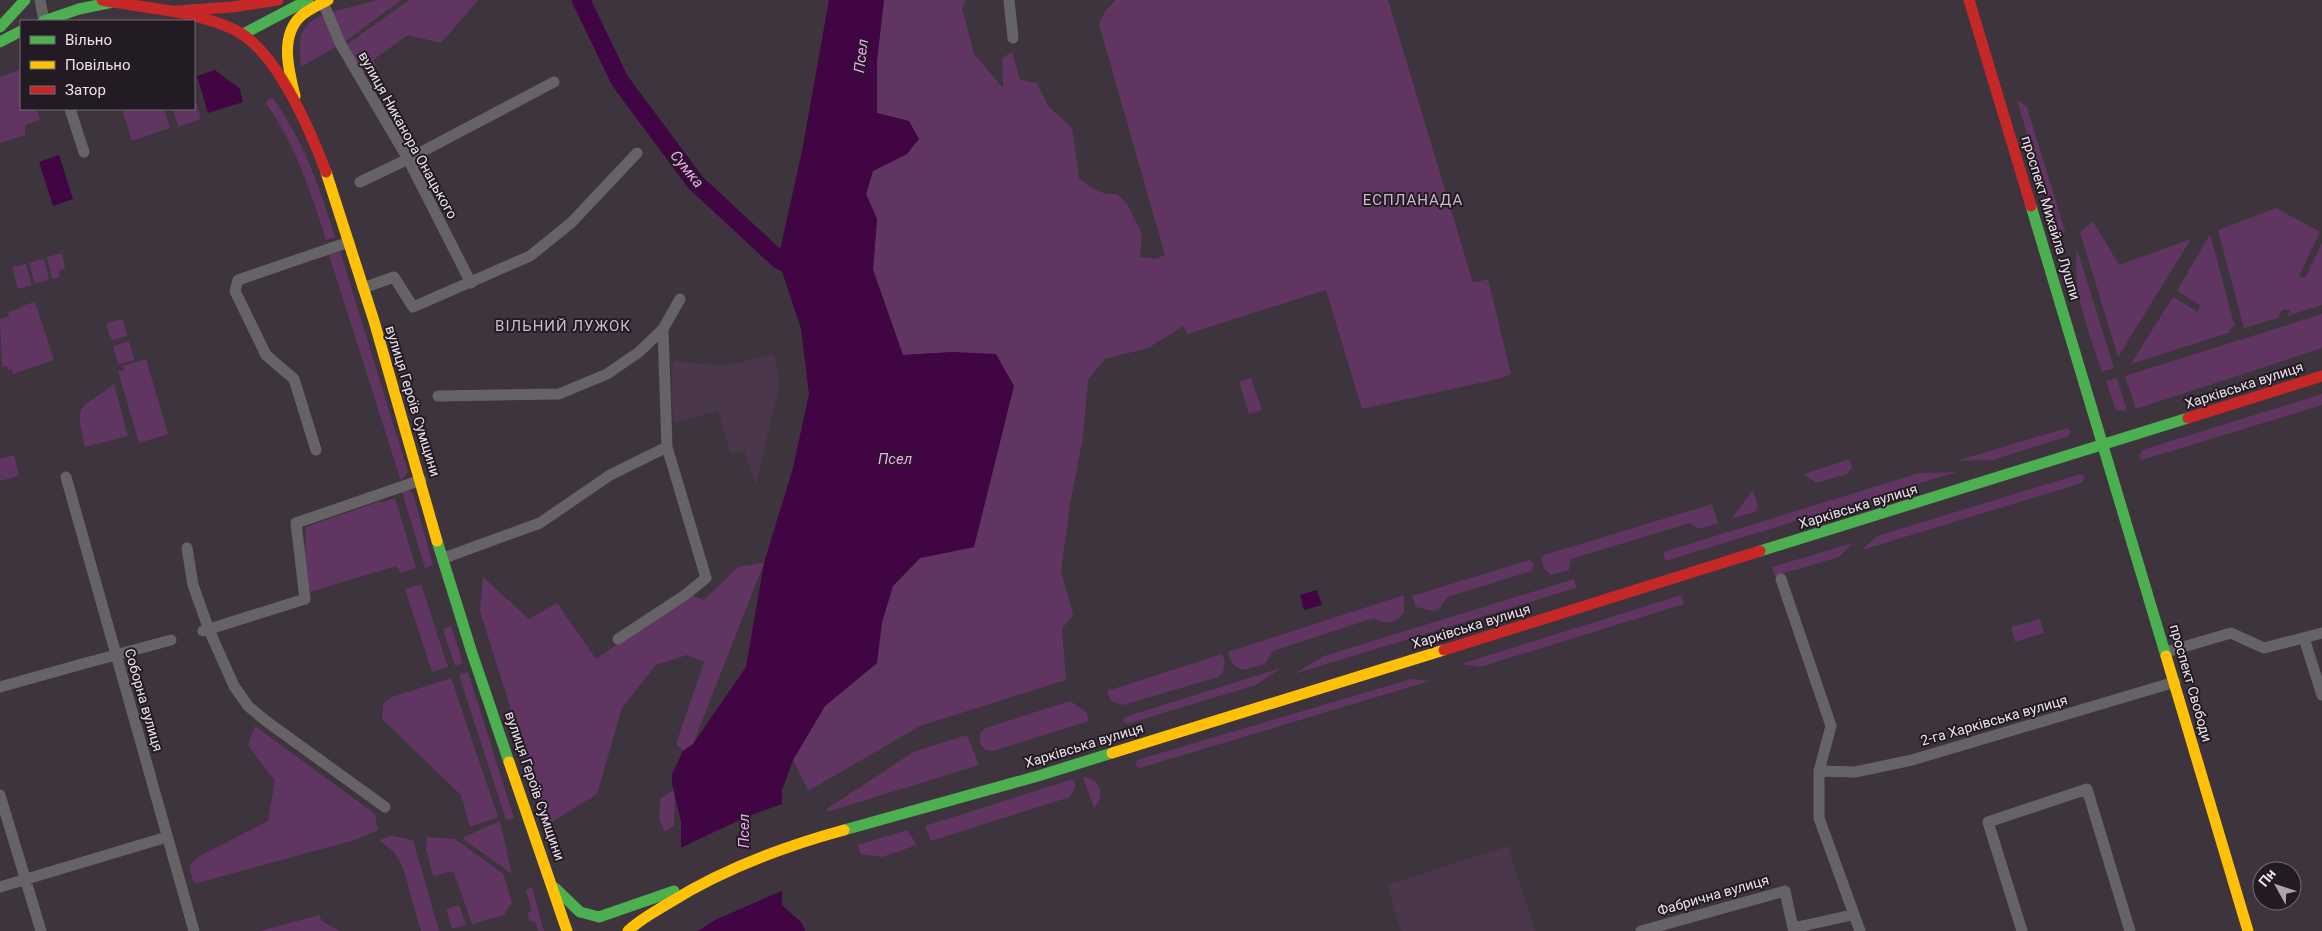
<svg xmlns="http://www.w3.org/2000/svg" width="2322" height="931" viewBox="0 0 2322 931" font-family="Roboto,sans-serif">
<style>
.built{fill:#4b374b}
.green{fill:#613562}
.water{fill:#400542}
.pier{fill:#3d343d}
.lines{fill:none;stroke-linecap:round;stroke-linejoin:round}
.river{stroke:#400542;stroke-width:18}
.street{stroke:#666366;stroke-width:11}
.fast{stroke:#4caf50;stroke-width:11}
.slow{stroke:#ffc107;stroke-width:11}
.jam{stroke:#c62828;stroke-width:11}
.labels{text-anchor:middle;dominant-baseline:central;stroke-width:4;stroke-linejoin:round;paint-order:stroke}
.street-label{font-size:14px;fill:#ece1eb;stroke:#231b23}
.water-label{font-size:15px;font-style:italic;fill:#f8a1fa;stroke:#231b23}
.neighbourhood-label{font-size:15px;letter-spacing:1px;fill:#cdb8cd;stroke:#231b23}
</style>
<rect width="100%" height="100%" fill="#3d343d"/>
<path class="built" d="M774,354L780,382L756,485L744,451L730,453L718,411L674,423L671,396L673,361L724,366Z
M1508,846L1535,931H1401L1387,885Z"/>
<path class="green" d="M377,0H401L343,43L329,13Z
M409,0H478L441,43L408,35L373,60L376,65L362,74L345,46Z
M884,0H966L962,8L974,54L1003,88L1002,58L1012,52L1020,80L1037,83L1049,107L1072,128L1079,178C1092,188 1100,195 1117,194L1126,202L1142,234L1140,257L1155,259L1165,255L1099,24L1105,11L1116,0H1388L1473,283L1488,279L1511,374L1502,378L1362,409L1326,290L1187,334L1184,326L1148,348L1105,359L1088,380L1083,437L1070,505L1061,571L1073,615L1062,629L1066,680L920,726L808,791L793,760L825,706L877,663L882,622L893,586L920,558L974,547L953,352L903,355L873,270L877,219L866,194L873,171L907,154L909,121L877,113V60Z
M326,14L339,45L301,67C298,41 298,23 326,14Z
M21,69V109H37L40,120L25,125V135L0,143V77Z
M194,96L201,119L178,127L173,109H194Z
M272,97C303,139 320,188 335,237L326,240C311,192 295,143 265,102Z
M2017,100L2027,107L2065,231L2059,243Z
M122,109H164L170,128L132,141Z
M2276,208L2320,232L2299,276L2305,278L2322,243V305L2287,316L2290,310H2282L2278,318L2244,328L2218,230Z
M2093,221L2119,265L2191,239L2118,357L2080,232Z
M2210,234L2235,327L2232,326L2229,330L2231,332L2131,364L2173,297L2198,312L2200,305L2177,291Z
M2077,249L2114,368L2102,372C2089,332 2072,292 2077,249Z
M340,251L408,472L401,481L329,255Z
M62,253L65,268L59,272L60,277L52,279L47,257Z
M44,259L49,280L35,284L29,263Z
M26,264L32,285L18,289L12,267Z
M35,302L54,360L13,374L12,369L8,370L7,366L2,367L0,319L9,316L8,312L21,308V306Z
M2322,314V348L2136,409L2125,376Z
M123,319L127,336L111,340L106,323Z
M129,341L134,360L118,364L113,346Z
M146,359L168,434L139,443L118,371L124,370L123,366Z
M1251,378L1262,410L1249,414L1239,382Z
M2117,378L2127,411L2116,410L2106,381Z
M114,384L128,436L85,447C74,401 79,411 114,384Z
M2322,394V405L2142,460L2139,458L2142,450Z
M2067,428L2071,431L2069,436L1992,460L1956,461Z
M14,455L19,476L0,481V459Z
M1850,459L1852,468L1847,474L1816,483L1804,474Z
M1957,472L1665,561L1663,552L1919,473Z
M2080,474L2085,477L2082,483L1862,550L1877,536Z
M408,490L413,493L433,565L425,568L402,492Z
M1753,490L1758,507L1755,512L1731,519Z
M395,498L416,568L400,573L396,566L310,592L305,562L306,527L380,501L381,503Z
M1712,504L1718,523L1699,529L1690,523L1571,559L1569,570L1551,575L1544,569L1541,556Z
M1853,543L1839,557L1775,576L1772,567Z
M1529,560L1534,564L1532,571L1447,597L1440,608L1434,611L1416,607L1412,596Z
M764,563L693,744L683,751L676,744L704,662L687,655L656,665L622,708L597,794L547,825L480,611L483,577L529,619L557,603L596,659L689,595L704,600L738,567Z
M1574,579L1576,588L1294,674L1324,656Z
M421,584L448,667L432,672L405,589Z
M1404,595V612C1396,624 1385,625 1374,618L1273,651L1265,664L1243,670C1233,667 1231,662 1228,652Z
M1681,595L1684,604L1480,667L1461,664Z
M2040,619L2044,633L2015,642L2011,627Z
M451,626L463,663L455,666L443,629Z
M1222,654C1226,662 1226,671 1218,677L1123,705L1111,701L1107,691Z
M1281,668L1256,685L1127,724L1123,721L1125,717Z
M468,672L514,818L506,820L459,675Z
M451,678L498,817L470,827L461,795L382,719L383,704L392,697Z
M1411,679L1430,681L1140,768L1135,765L1137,760Z
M1070,701L1086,712L1089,721L993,751L986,750L980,744V733L986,728Z
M255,726L375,814L378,830L355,840L194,884L189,866L198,857L268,821L275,781L248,745Z
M967,735L979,765L827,812V809L913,752Z
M1083,777C1101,779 1106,796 1094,808Z
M1073,779L1076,786L1070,797L931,841L925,826Z
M675,789L674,825L665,832L659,819L660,799Z
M500,821L512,874L462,838Z
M907,830L917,845L882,857L861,854L858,845Z
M392,836L413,840L439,931H421L403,868L394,852L379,840Z
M427,837L455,839L503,874L512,902L504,915L472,924L454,873L449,872L433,876L426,849Z
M532,887L543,928L544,931H538L535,921L530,922L527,913L532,911L526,890Z
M459,905L466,925L452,929L446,909Z
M319,915L322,921L339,931H260Z"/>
<path class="water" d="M829,0H884L877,60V113L909,121L919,139L907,154L873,171L866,194L877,219L873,270L903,355L953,352L996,354L1014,386L974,547L920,558L893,586L882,622L877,663L825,706L793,760L782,790V905L802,923L805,931H692L681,852V821L672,784V774L683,751L693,744L746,667L764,563L793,468L809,394L801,329L778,259L802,151Z
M215,70L240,89L243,102L208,113L197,76Z
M59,155L73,199L53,206L39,162Z
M1317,590L1322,605L1304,610L1300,595Z"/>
<path class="pier" d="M785,803L784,890L715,920L698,931H689L678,849L748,816Z"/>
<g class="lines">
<path class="river" d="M581,0L620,81L696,183L778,259L798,270"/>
<path class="street" d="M40,0L44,21
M322,0L341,45L408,159L471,283
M1009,0L1013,38
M70,109L84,152
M360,182L408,159L554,82
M363,288L394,277L413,307L530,256L571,223L637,153
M438,396L559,394L607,374L639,352L663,329L680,299
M316,450L294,379L266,355L235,291L238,280L349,242
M66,477L194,931
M187,548L193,585L209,630L234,686L248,706L266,721L385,807
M444,558L540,523L610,475L667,447
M1781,579L1831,726L1819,771V818L1860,931
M203,631L305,599L296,523L421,480
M2304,638L2322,695
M618,639L685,595L706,578L667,447L663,329
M2166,652L2231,633L2264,648L2322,633
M97,660L171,640
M0,687L93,661
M1819,771L1855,772L1912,760L2175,682
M0,795L41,931
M0,887L167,837
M1641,931L1785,891L1793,928L1852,915
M2022,931L1988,822L2087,789L2130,931"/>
<path class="fast" d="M44,21L79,9L113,2
M0,27L25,0
M243,34L308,0
M0,42L21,31
M2031,206L2166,656
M437,541L471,650L509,762
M1760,551L2188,418
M844,830L1038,776L1112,753
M555,888L580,912L599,917L674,891"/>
<path class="slow" d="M295,96C289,72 279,36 301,16C309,9 319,5 328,0
M326,172L374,321L437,541
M2166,656L2248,931
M1112,753L1444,650
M509,762L567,931
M628,931C640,919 654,912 669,903C723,869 782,847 844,830"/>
<path class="jam" d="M102,0C144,8 197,11 235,30C277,51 310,130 326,172
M1969,0L2031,206
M176,11L232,7L278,0
M2188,418L2322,376
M1444,650L1760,551"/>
</g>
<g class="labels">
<g class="street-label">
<text transform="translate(408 135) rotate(61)">вулиця Никанора Онацького</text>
<text transform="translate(2051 218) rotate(73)">проспект Михайла Лушпи</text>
<text transform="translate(2244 385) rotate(-18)">Харківська вулиця</text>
<text transform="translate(413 401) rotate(73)">вулиця Героїв Сумщини</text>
<text transform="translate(1858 506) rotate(-17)">Харківська вулиця</text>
<text transform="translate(1471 626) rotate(-17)">Харківська вулиця</text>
<text transform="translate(2191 683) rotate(74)">проспект Свободи</text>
<text transform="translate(144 700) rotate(74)">Соборна вулиця</text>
<text transform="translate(1994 720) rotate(-16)">2-га Харківська вулиця</text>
<text transform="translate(1084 745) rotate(-17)">Харківська вулиця</text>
<text transform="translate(535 786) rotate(71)">вулиця Героїв Сумщини</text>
<text transform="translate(1713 895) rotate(-16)">Фабрична вулиця</text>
</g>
<g class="water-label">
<text transform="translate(861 56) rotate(-83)">Псел</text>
<text transform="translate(687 169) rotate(51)">Сумка</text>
<text x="895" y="459">Псел</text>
<text transform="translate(744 831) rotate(-90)">Псел</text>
</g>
<g class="neighbourhood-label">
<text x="1413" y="200">ЕСПЛАНАДА</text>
<text x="563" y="326">ВІЛЬНИЙ ЛУЖОК</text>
</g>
</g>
<rect x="20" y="20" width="175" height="90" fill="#231b23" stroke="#736a73"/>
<rect x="30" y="36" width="25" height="8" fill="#4caf50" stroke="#736a73"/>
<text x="65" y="45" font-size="15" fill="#ece1eb">Вільно</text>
<rect x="30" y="61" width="25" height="8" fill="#ffc107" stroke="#736a73"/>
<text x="65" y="70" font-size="15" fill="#ece1eb">Повільно</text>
<rect x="30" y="86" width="25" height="8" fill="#c62828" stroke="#736a73"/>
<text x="65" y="95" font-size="15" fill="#ece1eb">Затор</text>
<g transform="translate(2277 886) rotate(310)"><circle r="24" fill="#231b23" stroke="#736a73"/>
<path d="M0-4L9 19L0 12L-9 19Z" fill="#afa4ae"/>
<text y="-8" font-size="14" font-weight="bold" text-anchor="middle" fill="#ece1eb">Пн</text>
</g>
</svg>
